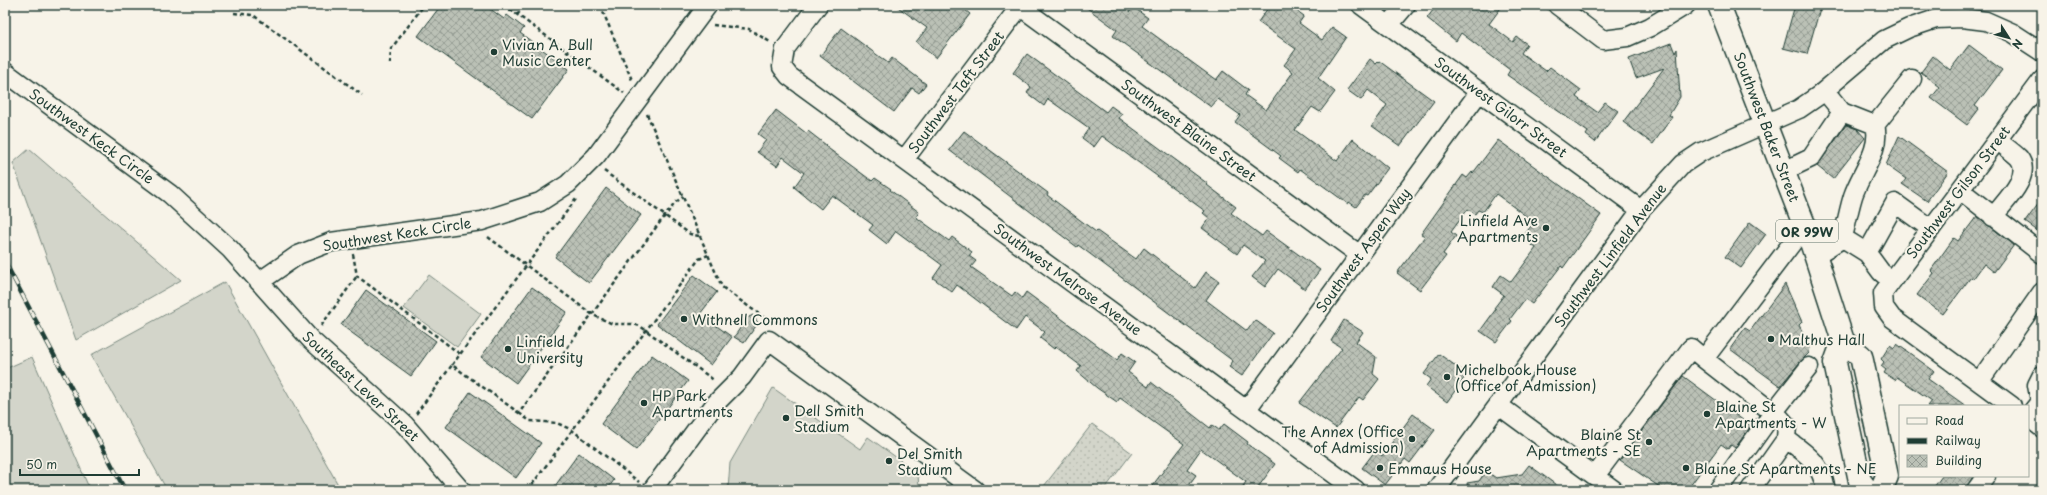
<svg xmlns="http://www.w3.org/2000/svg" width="2047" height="495" viewBox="0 0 2047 495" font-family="'Playpen Sans',sans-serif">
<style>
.grass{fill:#d3d5ca;stroke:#79897f}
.garden{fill:url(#garden-dots);stroke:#79897f}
.building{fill:url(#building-cross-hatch);stroke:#1f3d34}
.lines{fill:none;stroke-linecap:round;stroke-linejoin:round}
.minor-casing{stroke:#1f3d34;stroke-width:21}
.highway-casing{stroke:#1f3d34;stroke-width:25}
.path{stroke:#1f3d34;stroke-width:2.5;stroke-dasharray:4 3;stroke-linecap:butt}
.minor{stroke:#f7f3e8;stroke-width:18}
.highway{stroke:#f7f3e8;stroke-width:22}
.rail-casing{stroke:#1f3d34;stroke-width:4.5}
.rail{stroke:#f7f3e8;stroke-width:3;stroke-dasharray:9;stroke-linecap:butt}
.poi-dot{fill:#1f3d34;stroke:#f7f3e8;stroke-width:1.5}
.labels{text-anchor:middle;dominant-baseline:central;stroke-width:4;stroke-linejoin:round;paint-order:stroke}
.shield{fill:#f7f3e8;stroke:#60746a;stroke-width:1}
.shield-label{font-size:13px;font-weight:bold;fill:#1f3d34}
.poi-label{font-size:14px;fill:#1f3d34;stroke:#f7f3e8;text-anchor:start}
.street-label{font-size:14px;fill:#1f3d34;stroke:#f7f3e8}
</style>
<defs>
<pattern id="garden-dots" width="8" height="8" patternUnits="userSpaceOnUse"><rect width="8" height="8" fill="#d3d5ca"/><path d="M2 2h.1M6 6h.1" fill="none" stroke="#b5b8ae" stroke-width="1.8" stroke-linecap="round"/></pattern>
<pattern id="building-cross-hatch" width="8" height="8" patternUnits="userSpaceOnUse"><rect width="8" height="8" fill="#bbc1b6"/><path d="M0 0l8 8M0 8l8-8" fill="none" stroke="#979e95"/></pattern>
</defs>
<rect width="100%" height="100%" fill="#f7f3e8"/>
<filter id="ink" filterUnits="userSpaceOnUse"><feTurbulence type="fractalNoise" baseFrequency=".025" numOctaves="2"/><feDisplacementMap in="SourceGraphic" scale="8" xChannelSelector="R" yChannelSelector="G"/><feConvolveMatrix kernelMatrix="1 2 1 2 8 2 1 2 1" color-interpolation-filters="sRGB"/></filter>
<g filter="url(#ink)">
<path class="grass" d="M29,149L181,280L76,340L13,163Z
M429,275L481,314L457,347L404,308Z
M225,282L341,490H167L91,355Z
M32,357L90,490H5V369Z
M773,388L860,449L868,437L918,473L919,490H728L730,463Z"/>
<path class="garden" d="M1092,424L1132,453L1104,490H1041Z"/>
<path class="building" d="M441,5H485L504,19L507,15L524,28L520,33L569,69L532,119L418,36Z
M895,5H959L970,14L936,58L916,42L927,28Z
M1083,5H1121L1130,12L1133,7L1148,18L1142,26L1216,80L1223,71L1248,90L1245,95L1266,110L1293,72L1284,65L1296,49L1258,22L1270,5H1289L1304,16L1299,23L1322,40L1332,27L1346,37L1318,78L1335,92L1320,112L1312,107L1295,130L1337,161L1353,139L1388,168L1367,196L1365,195L1356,207L1349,202L1348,204L1300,169L1298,172L1279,158L1281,156L1235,122L1240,115L1218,99L1211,107L1113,36L1117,30Z
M1437,5H1503L1489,24L1513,42L1517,37L1527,44L1521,53L1546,71L1550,67L1581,90L1576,97L1597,112L1605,102L1618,111L1595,142L1586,135L1588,132L1507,75L1510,70L1461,33L1456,41L1427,18Z
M1795,5H1821L1807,54L1783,48Z
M841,28L888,63L892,58L926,84L919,93L912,88L894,112L820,56Z
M1671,43L1675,53L1677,49L1680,97L1669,115L1672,117L1653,144L1623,122L1664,68L1636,78L1629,59Z
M1969,45L2002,70L1975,106L1979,109L1967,125L1931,98L1940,87L1921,72L1933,56L1950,70Z
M1027,54L1106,112L1111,106L1122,114L1119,118L1208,184L1207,185L1236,207L1231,213L1262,236L1266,231L1320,270L1305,289L1278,269L1265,287L1252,277L1265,261L1243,245L1237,254L1202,228L1209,218L1203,213L1205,211L1102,136L1094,147L1082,138L1089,128L1048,99L1044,106L1027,93L1031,87L1013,73Z
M1370,59L1376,64L1379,61L1434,101L1400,146L1372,126L1387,105L1368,90L1361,100L1347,90Z
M776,110L806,133L808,131L826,145L825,146L872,181L875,178L891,189L890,190L919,212L916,217L949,241L952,237L972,252L969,256L976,261L971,267L1012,296L1015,292L1022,298L1026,292L1117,360L1122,353L1135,362L1128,372L1148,387L1151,382L1210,428L1212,425L1219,430L1224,424L1248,442L1247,444L1275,464L1256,490H1240L1246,482L1201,449L1187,469L1196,475L1185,490H1149L1184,444L1120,398L1117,402L1097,388L1077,371L1081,366L1056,347L1054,349L1040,338L1045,332L1025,317L1016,330L957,285L952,292L933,278L942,265L896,231L887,244L869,230L873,225L832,195L821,209L794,187L804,173L783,157L777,166L757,152L766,140L758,134Z
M1846,125L1857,129L1865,138L1833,179L1817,166Z
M964,131L1048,193L1047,195L1096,232L1097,231L1136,259L1144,248L1195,288L1206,272L1219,281L1206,300L1247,331L1255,320L1273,333L1242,376L1229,367L1233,361L1078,245L1077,247L949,150Z
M1899,136L1948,172L1927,201L1902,184L1906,179L1886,165Z
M1498,140L1601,215L1563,268L1561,266L1532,304L1525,299L1510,319L1512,321L1496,342L1480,331L1496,309L1494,308L1504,295L1493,287L1501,275L1511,282L1536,248L1522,238L1534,222L1496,194L1483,212L1478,210L1475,214L1468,209L1451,232L1456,236L1443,254L1446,256L1420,290L1397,273L1425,236L1421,234L1463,175L1467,178L1472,172L1473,173Z
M606,188L641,215L589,283L555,257Z
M2042,199V234L2025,222Z
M1977,216L2014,245L1994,272L1984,264L1973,279L1971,277L1943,314L1917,295L1934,273L1931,270L1954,238L1958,241Z
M1750,222L1766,234L1741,268L1725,257Z
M694,275L717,292L700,314L732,337L711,365L657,324Z
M1785,284L1802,322L1799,325L1810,347L1809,353L1801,361L1780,386L1730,349L1745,328L1750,331Z
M532,287L567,312L516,383L481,357Z
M366,290L436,341L411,376L341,325Z
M753,315L758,323L744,343L734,337L747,318Z
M1344,320L1363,332L1356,342L1376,357L1373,374L1379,379L1363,400L1359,397L1336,428L1299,403L1342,348L1331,341Z
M1897,344L1934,371L1928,379L1966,406H1928L1932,401L1897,377L1895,380L1884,373L1886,370L1881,366L1884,362L1881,359L1890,345L1894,348Z
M1439,354L1467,374L1447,402L1426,386L1431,379L1424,374Z
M652,355L688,381L636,450L601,424Z
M1683,376L1751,426L1735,448L1731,445L1728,449L1721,444L1687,490H1664L1620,460Z
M470,392L541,443L516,478L446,427Z
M1413,414L1435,430L1410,463L1405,459L1385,485L1362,468L1375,451L1382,456Z
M579,453L614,480L607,490H552Z
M1529,465L1563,490H1468L1467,483L1479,481L1486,471L1496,478L1522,474Z
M1942,476H1973L1966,490H1932Z"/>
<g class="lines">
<g class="minor-casing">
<path id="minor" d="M818,5L785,49L782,67L789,76L1356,490
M1018,5L1360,255
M1361,5L1641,210
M1557,5L1603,40L1627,37L1650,27L1686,5
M1389,25L1406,5
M5,72L170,194L230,249L311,340L405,425L461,490
M1825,91L1842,112L1875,125
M904,160L1021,5
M1784,171L1811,158L1842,112
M1960,190L2042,254
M1993,217C2004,202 2033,176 2019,158C2013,152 2004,146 1997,140
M1843,238L1867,253L1881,272L1892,281
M1867,253L1895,203L1931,229
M1816,255L1843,238C1846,224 1849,209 1853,196C1860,174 1882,149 1875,125L1912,79
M259,282L298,255L331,242L482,221L540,202L568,184L596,156L708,5
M1979,382L2042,292
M2040,401L2037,385L2042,375
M1498,405L1614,490
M2012,406L1892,318L1884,307L1883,293L2042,80
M1247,409L1480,91
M2028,417L2042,399
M2028,417L2042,428
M1786,439L1787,426L1780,418L1704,359L1805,226
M1595,476L1691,348L1704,359
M652,490L715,404L742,377L769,340L975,490
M1436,490L1641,210L1683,164L1701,152L1799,109L1818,96L1884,40L1909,28L1936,19L1962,18L1986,21L2013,33L2042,52
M1718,490L1773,413L1809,367
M1750,490L1786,439C1807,454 1821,463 1826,490
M1976,490L1986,476"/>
</g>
<g class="highway-casing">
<path id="highway" d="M1719,5L1812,245L1843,341L1861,356L1887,476L1881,490
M1843,341L1835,363L1860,481L1867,490"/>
</g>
<path class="path" d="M504,5L624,93
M600,5L632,80
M234,13L253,15L362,95
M517,15L525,5
M713,25L749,29L770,42
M390,64L391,49L424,5
M647,114L722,287L767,320V325
M604,171L690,234L699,236
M488,237L593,315L613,324H633L640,326L715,381
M353,254L357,276L460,354
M321,326L357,276
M452,365L576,199
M519,413L530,421L557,423L572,430L639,482
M416,414L452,365L519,413L657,226L676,202L683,197
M528,490L699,259L708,255"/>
<use href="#minor" class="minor"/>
<use href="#highway" class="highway"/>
<g class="rail-casing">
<path id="rail" d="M5,262L125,490"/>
</g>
<use href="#rail" class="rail"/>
</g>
</g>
<g class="poi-dot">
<circle cx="494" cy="52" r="4"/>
<circle cx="1546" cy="228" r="4"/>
<circle cx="684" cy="319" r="4"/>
<circle cx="1771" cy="339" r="4"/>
<circle cx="508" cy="349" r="4"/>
<circle cx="1447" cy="377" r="4"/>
<circle cx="644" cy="403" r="4"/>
<circle cx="1707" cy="414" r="4"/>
<circle cx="786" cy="418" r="4"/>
<circle cx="1412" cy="439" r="4"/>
<circle cx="1649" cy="442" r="4"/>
<circle cx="889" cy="461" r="4"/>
<circle cx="1380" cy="468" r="4"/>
<circle cx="1686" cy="468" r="4"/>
</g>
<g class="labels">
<rect class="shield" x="1776" y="220" width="62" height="22" rx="3"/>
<g class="shield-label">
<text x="1807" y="231">OR 99W</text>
</g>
<g class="poi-label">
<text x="502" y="44">Vivian A. Bull<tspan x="502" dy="16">Music Center</tspan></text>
<text x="1538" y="220" text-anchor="end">Linfield Ave<tspan x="1538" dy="16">Apartments</tspan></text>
<text x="692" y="319">Withnell Commons</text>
<text x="1779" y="339">Malthus Hall</text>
<text x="516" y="341">Linfield<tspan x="516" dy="16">University</tspan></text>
<text x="1455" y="369">Michelbook House<tspan x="1455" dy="16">(Office of Admission)</tspan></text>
<text x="652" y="395">HP Park<tspan x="652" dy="16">Apartments</tspan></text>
<text x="1715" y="406">Blaine St<tspan x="1715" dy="16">Apartments - W</tspan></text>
<text x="794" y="410">Dell Smith<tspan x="794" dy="16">Stadium</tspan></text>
<text x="1404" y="431" text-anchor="end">The Annex (Office<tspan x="1404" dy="16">of Admission)</tspan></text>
<text x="1641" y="434" text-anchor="end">Blaine St<tspan x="1641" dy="16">Apartments - SE</tspan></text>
<text x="897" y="453">Del Smith<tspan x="897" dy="16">Stadium</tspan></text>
<text x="1388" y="468">Emmaus House</text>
<text x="1694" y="468">Blaine St Apartments - NE</text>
</g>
<g class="street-label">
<text transform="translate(956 92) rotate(-53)">Southwest Taft Street</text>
<text transform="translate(1501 107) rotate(36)">Southwest Gilorr Street</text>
<text transform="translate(1767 127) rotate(69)">Southwest Baker Street</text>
<text transform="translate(1189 130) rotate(36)">Southwest Blaine Street</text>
<text transform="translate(92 136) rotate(36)">Southwest Keck Circle</text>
<text transform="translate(1958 192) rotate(-53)">Southwest Gilson Street</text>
<text transform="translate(397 234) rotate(-9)">Southwest Keck Circle</text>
<text transform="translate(1363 250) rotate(-54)">Southwest Aspen Way</text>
<text transform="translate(1610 255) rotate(-53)">Southwest Linfield Avenue</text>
<text transform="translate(1068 279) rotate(36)">Southwest Melrose Avenue</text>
<text transform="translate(361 386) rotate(43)">Southeast Lever Street</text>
</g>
</g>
<rect width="2047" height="495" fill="none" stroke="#f7f3e8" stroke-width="20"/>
<rect x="10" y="10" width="2027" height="475" fill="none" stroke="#1f3d34" stroke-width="1.5" filter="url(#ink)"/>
<rect x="1899" y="405" width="130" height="72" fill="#f7f3e8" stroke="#a1aaa0"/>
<rect x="1907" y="418" width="20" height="6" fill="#f7f3e8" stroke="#a1aaa0"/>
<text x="1935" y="425" font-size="12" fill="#1f3d34">Road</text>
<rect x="1907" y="438" width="20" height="6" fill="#1f3d34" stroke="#a1aaa0"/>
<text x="1935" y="445" font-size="12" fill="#1f3d34">Railway</text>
<rect x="1907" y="455" width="20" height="12" fill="url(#building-cross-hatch)" stroke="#a1aaa0"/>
<text x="1935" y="465" font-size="12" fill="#1f3d34">Building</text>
<g transform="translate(2009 38) rotate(126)" stroke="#f7f3e8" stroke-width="3" paint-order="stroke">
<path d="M0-3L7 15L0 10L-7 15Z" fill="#1f3d34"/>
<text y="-6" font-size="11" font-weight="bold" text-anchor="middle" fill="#1f3d34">N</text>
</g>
<path d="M20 469v6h119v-6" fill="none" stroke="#1f3d34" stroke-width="2"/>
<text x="26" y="469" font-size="12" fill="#1f3d34" stroke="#f7f3e8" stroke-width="3" paint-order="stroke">50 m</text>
</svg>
